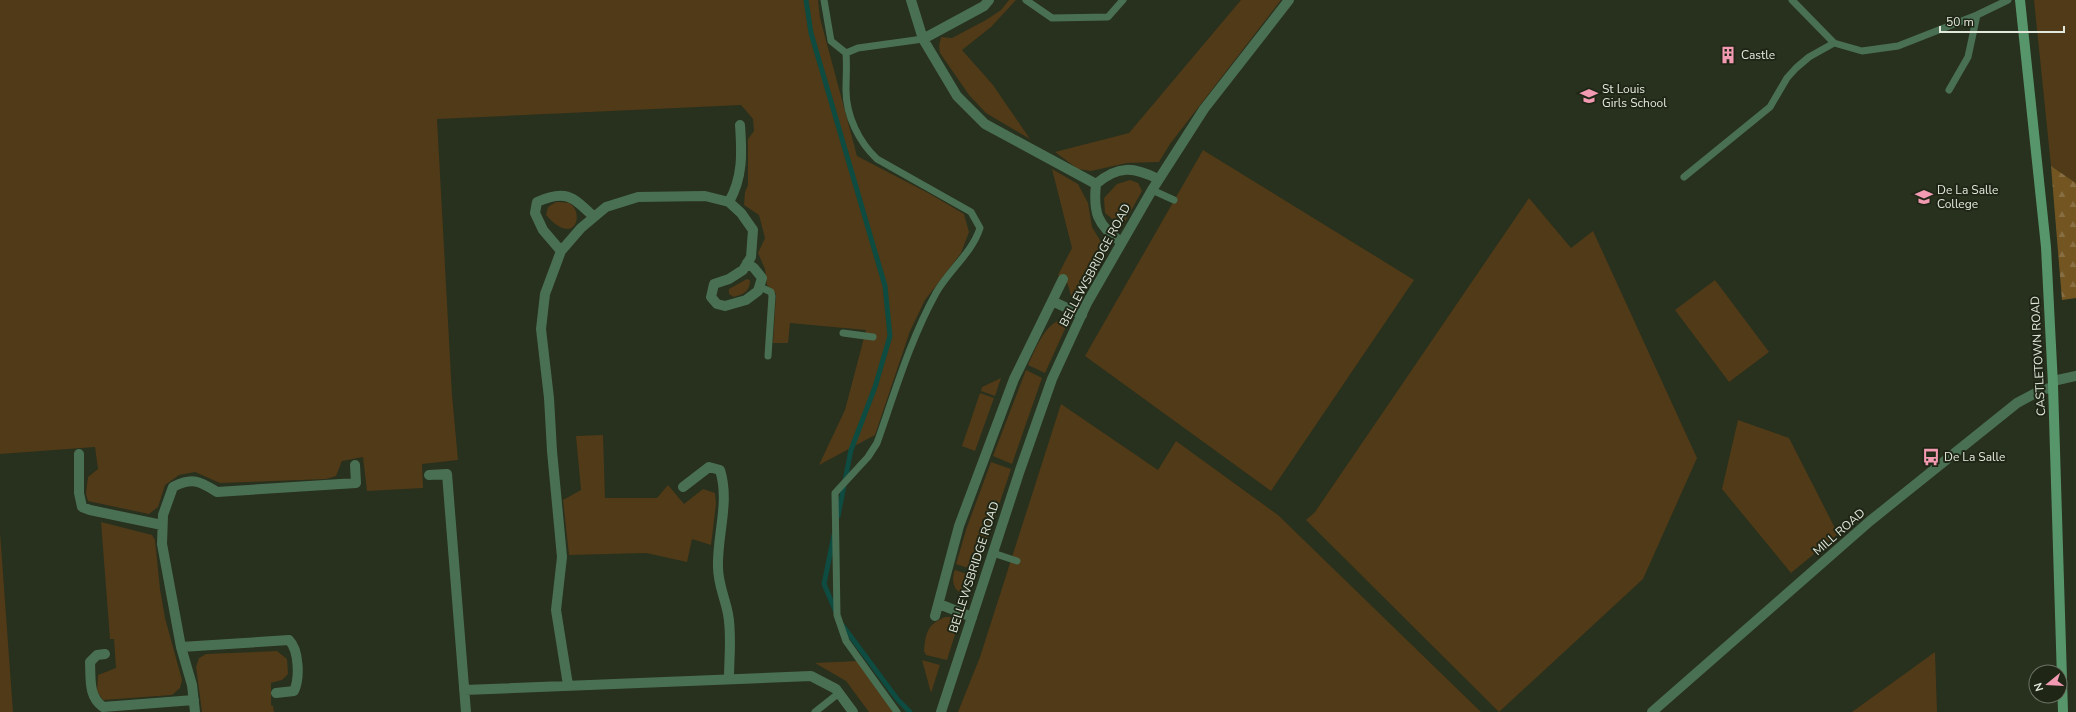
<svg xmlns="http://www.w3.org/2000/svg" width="2076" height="712" viewBox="0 0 2076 712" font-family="'Nunito Sans',sans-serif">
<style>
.grass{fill:#503a17}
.forest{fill:url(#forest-firs)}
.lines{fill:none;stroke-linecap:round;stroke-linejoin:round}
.stream{stroke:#0e4b40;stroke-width:5}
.service{stroke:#4a7054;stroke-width:7}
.minor{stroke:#4a7054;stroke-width:10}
.tertiary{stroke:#4a7054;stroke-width:10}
.secondary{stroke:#57966a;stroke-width:10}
.labels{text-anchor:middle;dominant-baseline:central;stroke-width:4;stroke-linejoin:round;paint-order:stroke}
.poi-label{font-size:12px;fill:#e3e8dd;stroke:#1f2615;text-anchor:start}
.street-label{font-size:12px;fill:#e3e8dd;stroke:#1f2615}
</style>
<defs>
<pattern id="forest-firs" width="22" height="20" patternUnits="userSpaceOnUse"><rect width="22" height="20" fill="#735522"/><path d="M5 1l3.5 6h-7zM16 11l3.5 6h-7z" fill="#876d42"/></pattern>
</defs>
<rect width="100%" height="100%" fill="#28301e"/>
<path class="grass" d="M0,0H818L820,18L857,156L930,194L964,214L969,232L961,253L925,300L910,331L875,435L819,465L845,410L866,330L790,323L788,343H773L776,294L767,285L765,269L758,253L765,238L759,215L744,205L745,192L748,185V139L754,131L753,119L741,105L437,119L452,395L458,460L422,464L423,488L367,491L363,457L342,461L336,476L326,479L220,483L195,472L179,475L165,485L158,507L149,514L88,501L86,494L88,477L98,469L95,447L0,454Z
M1009,0H1016L991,27L962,50L993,85L1030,139L986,113L969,95L940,53L939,46L941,37L952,38L986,20L1001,10Z
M1241,0H1281L1170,144L1159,162L1127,163L1091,171L1078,169L1055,152L1129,133Z
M2034,0H2076V183L2051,166Z
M1203,150L1414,280L1271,491L1085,356Z
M1052,169L1078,184L1088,203L1092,227L1107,252L1082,297L1072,299L1067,282L1058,275L1072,248Z
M1130,180L1138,183L1142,191L1122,227L1105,213L1104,198L1117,184Z
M1529,198L1571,248L1593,231L1697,458L1643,579L1499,712L1306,520L1315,512Z
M556,202C560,202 565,202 569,203C585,211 576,249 546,215L548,207Z
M747,279L750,280C750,291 744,294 734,297L729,294V289Z
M1715,280L1769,352L1729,382L1675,310Z
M1062,319L1069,320L1045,373L1028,365C1036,348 1044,325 1062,319Z
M1026,370L1042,378L1012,464L993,456Z
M1001,378L995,396L981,391L982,387Z
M980,393L994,398L975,451L962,446Z
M1061,404L1158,470L1176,441L1278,515L1481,712H958L980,657Z
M1738,420L1789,438L1838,534L1791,573L1722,489Z
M603,435L605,498H657L668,485L684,504L703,489L715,493L716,504L711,545L692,539L687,562L646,553L569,555L563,500L581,490L576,436Z
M991,462L1011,469L977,571L956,564L967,527Z
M101,522L152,535L155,540L160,589L165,618L182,680L180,688L172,695L103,700L97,691L98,675L116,668L114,639H110Z
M0,532L13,712H0Z
M955,570L975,577L969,593C955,596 950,582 955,570Z
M945,617H952L958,625L947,660L926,655L924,651C926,632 927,625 945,617Z
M277,651L287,659L288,674L282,680L271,683V705L273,706L274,712H202L196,667L199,658L206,654Z
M1935,652L1937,712H1852Z
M922,660L940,665L931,693Z
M857,661L893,712H869L846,681L815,663Z"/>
<path class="forest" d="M2051,166L2076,183V298L2062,300Z"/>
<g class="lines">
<path class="stream" d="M806,0L811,33L885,286L890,336L875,387L851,450L838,516
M834,535L824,584L836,612
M843,626L898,700L910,712"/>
<path class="service" d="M824,0L831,41L846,53L858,48L923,39
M1026,0L1052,18L1108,17L1123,0
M1792,0L1834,43L1862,51L1898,46L1977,15L2008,0
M846,53C847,66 846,78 846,90C846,116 859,142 877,159L971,212L980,228C972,253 949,270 936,293C910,340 895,392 877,443L868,457L835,493L837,615L846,641L897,712
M1949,90L1968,57L1977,15
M1684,177L1770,107L1787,78L1796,68L1809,57L1834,43
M1152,190L1174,200
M760,287L771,292L772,296L768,356
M843,333L873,337
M993,553L1017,561
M815,712L839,693"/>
<path class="minor" d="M911,0L923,39L957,96L985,124L1096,184
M923,39L984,6L989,0
M729,202C743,177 742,153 740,125
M1121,242C1097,225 1093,212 1096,184C1118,165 1134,167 1158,179
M561,251L543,230L535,213L537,202C566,189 573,197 594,217
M1052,301L1082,315
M79,454V493L82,507L90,510L162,525
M429,475L447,474L466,712
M683,487L709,467L720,470C730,502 717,535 718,567C718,584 725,598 728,614C732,635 729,658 729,678
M939,604L972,617
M935,616L959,526L1014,379L1063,279
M181,647L289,640C299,650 300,678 294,691L276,693
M105,654L97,655L90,662C91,679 88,696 103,707L194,700
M568,685L556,610L562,557L552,451L549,398L541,329L545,294L561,251L581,228L606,207L638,197L705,196L729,202L741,213L753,230L751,257L743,270L729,279L714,284L711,297L717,304L725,306L746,300L758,291L762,278L754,268L747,263
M464,690L811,676L836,689L853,712
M195,712L192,685L181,647L162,544L163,515L173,487C192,477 200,481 217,492L356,483L355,465"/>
<path class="tertiary" d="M2053,381L2076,376
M941,712L1020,470L1052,379L1087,303L1152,190L1204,109L1289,0
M1652,712L1870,521L2017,403L2043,389L2053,388"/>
<path class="secondary" d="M2020,0L2046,247L2053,385L2063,712"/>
</g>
<defs>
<g id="building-bare" transform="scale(1.38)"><path d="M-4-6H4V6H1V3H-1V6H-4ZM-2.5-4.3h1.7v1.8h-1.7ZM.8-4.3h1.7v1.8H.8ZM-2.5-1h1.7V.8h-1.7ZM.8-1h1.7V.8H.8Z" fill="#f19ab2" stroke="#1f2615" stroke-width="2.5" paint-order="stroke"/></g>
<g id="school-bare" transform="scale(1.38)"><path d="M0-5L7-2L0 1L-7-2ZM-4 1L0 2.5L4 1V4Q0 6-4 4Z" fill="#f19ab2" stroke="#1f2615" stroke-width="2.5" paint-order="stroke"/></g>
<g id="bus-bare" transform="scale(1.38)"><path d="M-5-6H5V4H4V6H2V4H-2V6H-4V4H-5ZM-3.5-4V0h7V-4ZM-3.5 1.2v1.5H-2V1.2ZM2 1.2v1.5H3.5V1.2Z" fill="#f19ab2" stroke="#1f2615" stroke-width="2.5" paint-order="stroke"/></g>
</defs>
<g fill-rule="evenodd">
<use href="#building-bare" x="1728" y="55"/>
<use href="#school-bare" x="1589" y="96"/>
<use href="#school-bare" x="1924" y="197"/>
<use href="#bus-bare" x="1931" y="457"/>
</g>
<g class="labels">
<g class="poi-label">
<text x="1741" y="55">Castle</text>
<text x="1602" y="89">St Louis<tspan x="1602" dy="14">Girls School</tspan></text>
<text x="1937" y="190">De La Salle<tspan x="1937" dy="14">College</tspan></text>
<text x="1944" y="457">De La Salle</text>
</g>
<g class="street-label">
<text transform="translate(1095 265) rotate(-62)">BELLEWSBRIDGE ROAD</text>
<text transform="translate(2038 356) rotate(-93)">CASTLETOWN ROAD</text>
<text transform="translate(1839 532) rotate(-41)">MILL ROAD</text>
<text transform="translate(974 567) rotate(-72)">BELLEWSBRIDGE ROAD</text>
</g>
</g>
<g transform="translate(2048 684) rotate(252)"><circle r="19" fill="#1f2615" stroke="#6d7465"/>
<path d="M0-3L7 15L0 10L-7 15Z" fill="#f19ab2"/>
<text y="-6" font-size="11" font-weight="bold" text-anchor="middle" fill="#e3e8dd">N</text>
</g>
<path d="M1940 26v6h124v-6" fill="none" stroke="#e3e8dd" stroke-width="2"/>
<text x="1946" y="26" font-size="12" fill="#e3e8dd" stroke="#1f2615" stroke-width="3" paint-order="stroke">50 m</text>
</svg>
